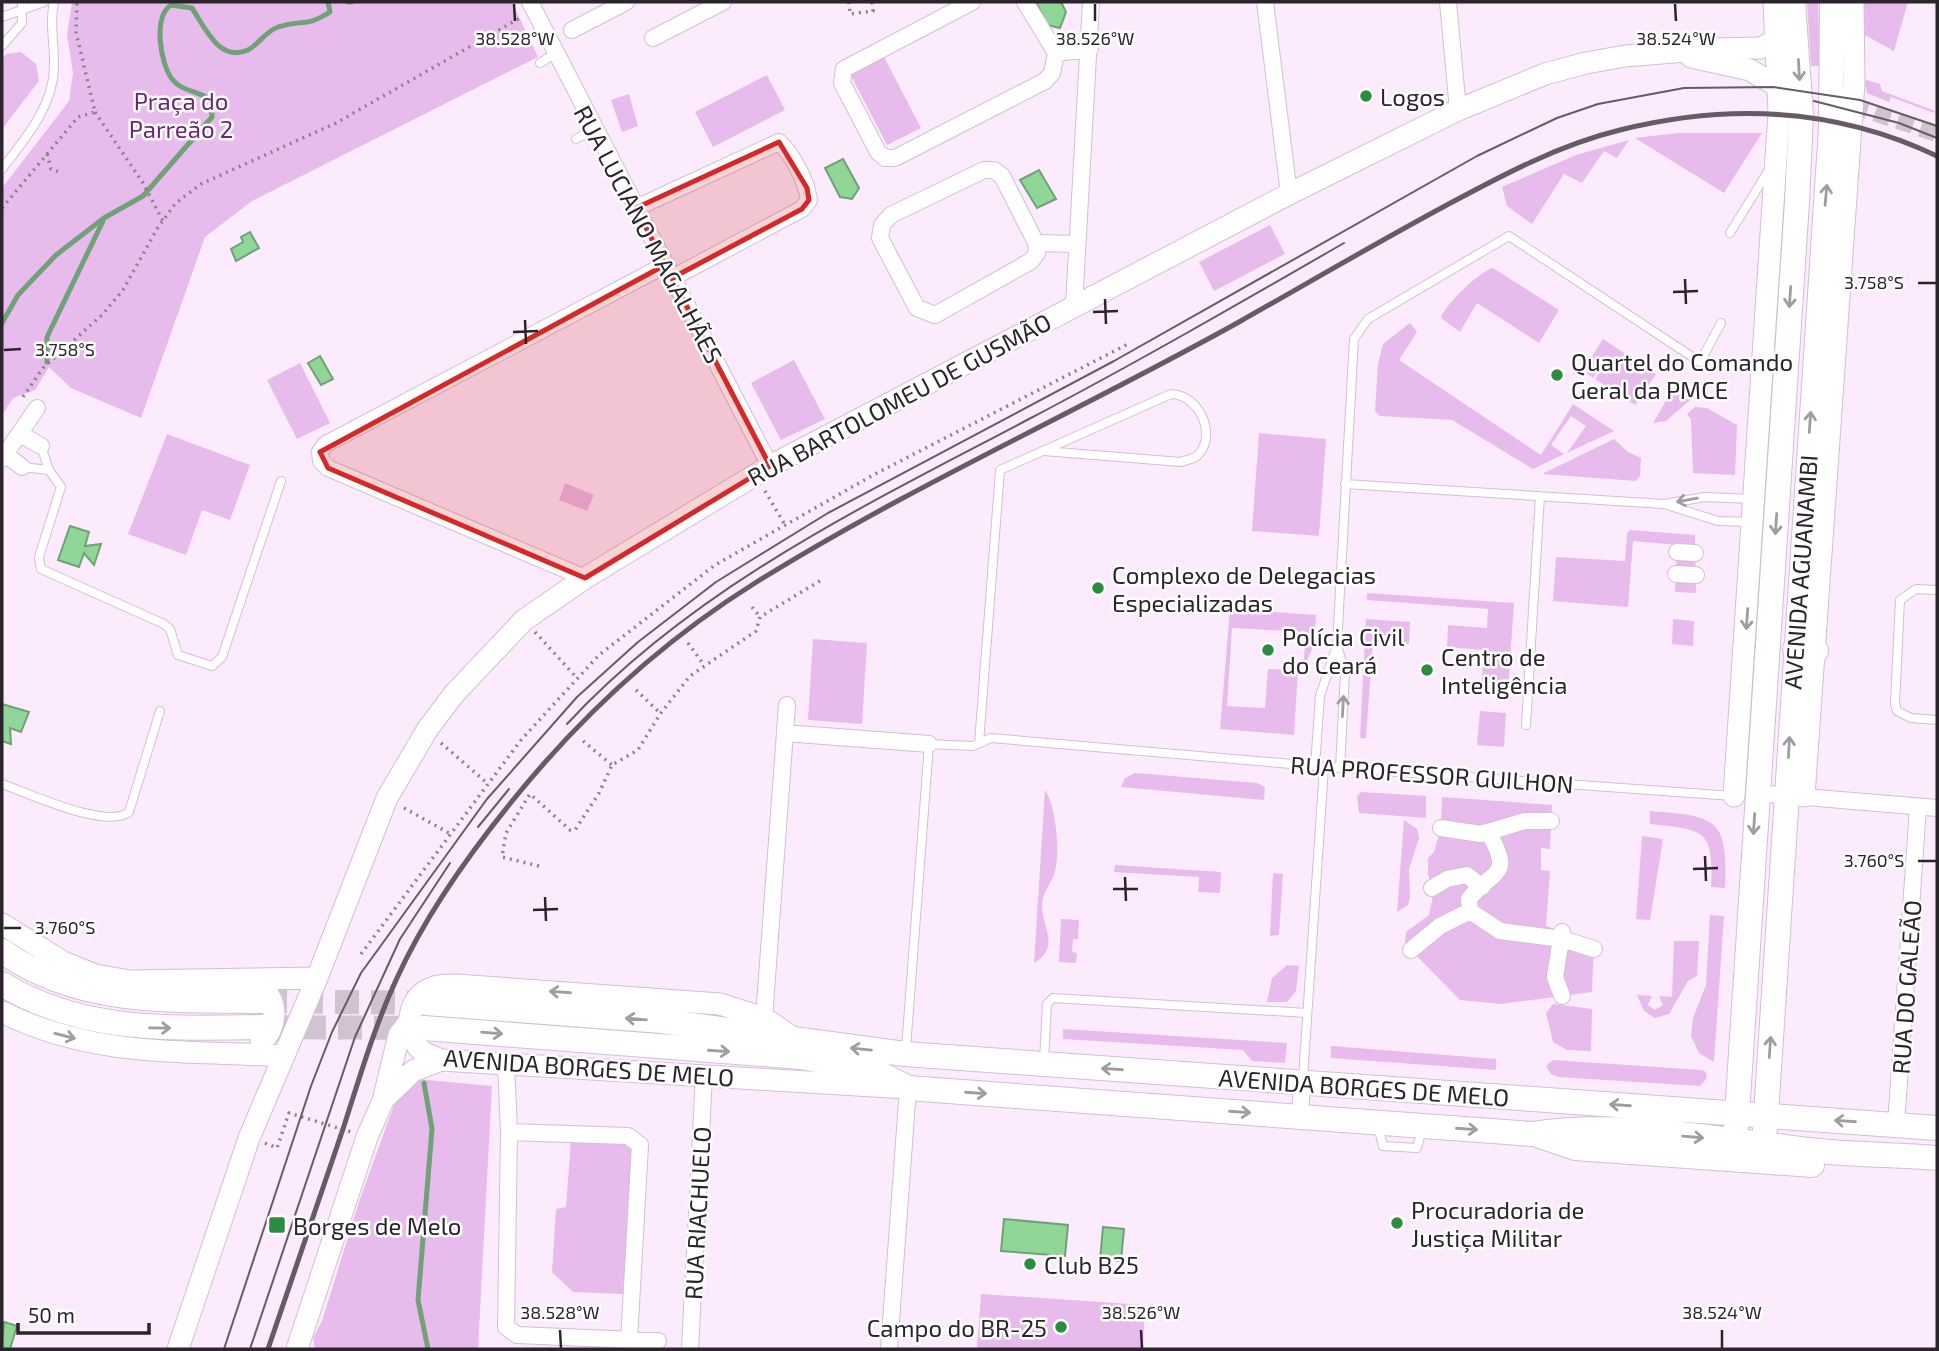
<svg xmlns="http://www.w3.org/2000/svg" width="1939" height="1351" viewBox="0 0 1939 1351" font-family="'Exo 2',sans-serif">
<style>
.green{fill:#e7bcec}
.water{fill:#8fd697;stroke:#71a177;stroke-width:2}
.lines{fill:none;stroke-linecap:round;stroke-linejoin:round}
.stream{stroke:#71a177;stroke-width:5}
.street-tunnel{stroke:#d2c3d3;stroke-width:16;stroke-dasharray:16 8;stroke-linecap:butt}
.primary-tunnel{stroke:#d2c3d3;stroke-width:24;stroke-dasharray:24 12;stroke-linecap:butt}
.lane-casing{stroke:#d3bfd5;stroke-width:10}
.street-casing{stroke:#d3bfd5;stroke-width:18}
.secondary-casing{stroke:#d3bfd5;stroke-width:23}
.primary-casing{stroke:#d3bfd5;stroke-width:26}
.path{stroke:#8c808d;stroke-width:3.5;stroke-dasharray:2 5;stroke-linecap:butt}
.lane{stroke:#fff;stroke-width:8}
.street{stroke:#fff;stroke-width:16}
.secondary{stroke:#fff;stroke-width:21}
.primary{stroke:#fff;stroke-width:24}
.tram{stroke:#665b66;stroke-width:2}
.rail{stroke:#665b66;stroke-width:5}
.oneway{stroke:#a09ca0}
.marked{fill:#d62828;fill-opacity:0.2;stroke:#d62828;stroke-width:5;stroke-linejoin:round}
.ticks{fill:none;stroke:#2c242c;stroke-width:2.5}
.poi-dot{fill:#2c8d40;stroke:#fefefe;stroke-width:2.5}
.labels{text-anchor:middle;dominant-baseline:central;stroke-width:5;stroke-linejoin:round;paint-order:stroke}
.poi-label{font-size:24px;fill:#2c242c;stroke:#fefefe;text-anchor:start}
.park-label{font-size:24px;fill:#6c2574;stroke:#fefefe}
.street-label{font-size:24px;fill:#2c242c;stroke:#fefefe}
.ticks-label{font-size:18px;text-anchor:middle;fill:#2c242c;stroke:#fefefe;stroke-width:5;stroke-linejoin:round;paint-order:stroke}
</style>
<rect width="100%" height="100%" fill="#fbebfd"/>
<path class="green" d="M72,2H512L538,57L252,201L205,237L141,418L71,388L49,367L35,390L13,398L2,415V188L69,101L73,73L67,35Z
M1807,2H1818L1820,66H1811Z
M1862,2H1908L1894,51L1865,35Z
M21,52L36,64L39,81L2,129V59L6,54Z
M883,55L921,128L887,145L849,72Z
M767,75L785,110L713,147L695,112Z
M1864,79L1880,84L1882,91L1935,111L1934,113L1891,97L1889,102L1867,93Z
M629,94L638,126L622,132L611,100Z
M1678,133H1762L1724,193L1635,138Z
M1629,140L1617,158L1604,151L1582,183L1564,174L1532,224L1507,206L1502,187L1576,155Z
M1270,225L1285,254L1214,291L1199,262Z
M1493,268L1559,310L1539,343L1477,303L1460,332L1441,318C1444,306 1479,271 1493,268Z
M1410,323L1417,332L1399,360L1541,455L1573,404L1614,431L1567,453L1586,426L1571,416L1551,445L1564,454L1533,469L1452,420L1380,416L1375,411L1378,364L1383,344Z
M1603,339L1656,374L1635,405L1595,379L1604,366L1602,362L1596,363L1598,370L1593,378L1583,371Z
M794,360L825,419L781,440L751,383Z
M300,363L330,423L297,439L267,380Z
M1674,387L1690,400L1666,421L1653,423Z
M1695,407L1707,408L1737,425L1735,475L1693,473L1691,419L1687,414Z
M1259,433L1326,439L1319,536L1252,531Z
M167,434L250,465L230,520L202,510L186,555L128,534Z
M1614,439L1628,452L1641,458L1640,476L1636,481L1542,474Z
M565,483L594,495L587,511L559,500Z
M1630,530L1695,535L1696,593L1675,592L1677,545L1633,541L1628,607L1553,601L1556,557L1625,561L1627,533Z
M1367,593L1514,603L1508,691L1481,690L1484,650L1447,647L1448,625L1487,628L1488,609L1367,600Z
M1230,609L1316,615L1314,644L1303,671L1306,632L1232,628L1227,706L1265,708L1268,669L1298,670L1294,735L1220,729Z
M1366,619L1410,622L1409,644L1373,641L1366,738H1360Z
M1673,619L1694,621L1693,646L1672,644Z
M813,639L867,643L862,724L808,720Z
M1480,711L1506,713L1504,747L1477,745Z
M1135,773L1257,783L1265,787L1264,800L1121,787L1125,778Z
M1045,790C1056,806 1061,855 1054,875C1050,885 1042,894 1042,905C1042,928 1061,947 1034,963Z
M1361,792L1426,796V818L1359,813L1357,796Z
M1442,797L1552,805L1550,849L1541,848V870L1550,871L1546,926L1594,943L1592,992L1501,1004L1460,1000L1405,944L1406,932L1429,915L1433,896L1428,874V858L1434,852L1441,828Z
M1650,811C1718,816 1728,819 1725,888L1711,887C1714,829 1705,830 1650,824Z
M1404,820L1417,829L1419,838L1409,869L1410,897L1408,905L1397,912Z
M1642,836L1663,839L1650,920L1636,919Z
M1115,865L1221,872L1220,893L1198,892L1199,877L1114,872Z
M1273,873L1283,874L1279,935L1270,936Z
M1710,915L1724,916L1714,1062L1699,1053L1691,1036L1693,1018L1706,985Z
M1061,919L1079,920L1078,939H1073L1072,952L1077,953L1076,963L1059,962Z
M1674,941H1699L1697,976L1688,981L1669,1014L1655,1018L1644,1011L1637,995L1652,996L1648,1005L1655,1010L1663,1005L1659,996L1672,997Z
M1287,965L1299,966L1296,991L1287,1002H1267L1272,978Z
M1553,1004L1592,1009L1591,1051L1567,1050L1553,1042L1546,1013Z
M1063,1029L1287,1043L1285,1063L1252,1061L1243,1050L1063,1039Z
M1331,1046L1496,1059V1070L1331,1058Z
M1553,1060L1702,1070L1706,1072L1707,1078L1700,1086L1559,1077L1551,1074L1546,1066Z
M417,1079L492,1086L478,1349H315L313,1338L322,1321L360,1199L397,1097Z
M571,1140L632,1143L623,1294L573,1292L552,1272L556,1209L566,1207Z
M981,1294L1145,1305L1143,1349H977Z"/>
<path class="water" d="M1036,2H1061L1066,12L1060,28L1047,25Z
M843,159L859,188L852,199L840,197L825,168Z
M1039,170L1056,199L1037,208L1020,180Z
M250,232L259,248L236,261L231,249L243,242L241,237Z
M320,356L333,379L321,385L308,363Z
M70,526L89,532L85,546L101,544L94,565L84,553L79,567L58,560Z
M2,704L29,712L21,732L10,728L11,744L2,741Z
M1004,1219L1068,1225L1065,1256L1001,1251Z
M1103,1227L1124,1229L1121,1261L1100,1260Z
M4,1322L17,1326L10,1349H2Z"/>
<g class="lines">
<path class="stream" d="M348,2H351
M2,323L18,295L56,255L104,218L143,196L212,117L211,100C199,91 182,92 172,79C160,63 153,17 171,5L192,8C204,26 219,63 248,50C259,44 266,31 278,27C302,19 305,28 330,12L328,2
M47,362V337L103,221
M424,1083L432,1129L418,1300L428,1349"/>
<path class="street-tunnel" d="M1852,106L1937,134"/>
<path class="primary-tunnel" d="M263,1001L426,1003
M266,1027L423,1028"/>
<g class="lane-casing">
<path id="lane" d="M2,17L44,2
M2,46L22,23V2
M540,63L556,53
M576,139L594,129
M2,169C25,139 53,107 54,68C55,46 49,23 54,2
M1730,233L1770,168
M22,467L49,470L41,446
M49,470L61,487L39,557L41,569L164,624L170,629L178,655L212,666L222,657L281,481
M1345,484L1664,504
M1750,522L1718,521L1664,504L1705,497L1752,499
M1937,590L1916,589L1900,600L1895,703L1897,711L1911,718L1937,720
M1337,645L1345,673L1340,768
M1526,725L1540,496
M979,743L1000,470L1171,394C1198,394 1219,435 1197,456C1193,459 1186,460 1181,462L1044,451
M1315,766L1320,696L1337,645L1354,339L1368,319L1509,236L1700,362L1721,323
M2,784C28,793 107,830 129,812L160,711
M906,1049L929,744L973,746L991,738L1315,766L1733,796
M1044,1060L1047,1004L1053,998L1307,1013
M1303,1078L1324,767
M1378,1126L1383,1146L1417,1148L1422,1129"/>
</g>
<g class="street-casing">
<path id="street" d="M530,2L770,466
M972,2L844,69L842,83L878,152L885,158H895L1045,81L1052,73L1056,53
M1025,2L1056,53L1090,49
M1265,2L1289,194
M1448,2L1458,110
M572,30L626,2
M653,38L723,2
M984,170H994L1002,176L1036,243L1037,253L1031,261L935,315L917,308L880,238L882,225L891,215Z
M636,208L779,142C794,156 806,181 809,200L802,209L672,278
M1036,243L1077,244
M1074,306L1091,2
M20,434L41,446
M5,454L22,467
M2,459L37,408
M1677,552L1695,553
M1676,574L1696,575
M585,578L328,468L321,461L320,452L326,444L665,265
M785,733L929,744
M1756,793L1937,808
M1441,828L1481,834L1525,821H1551
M1488,832C1515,878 1492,869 1469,899L1470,911L1500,931L1562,939L1594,949
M1432,888L1447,879L1467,875L1482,887
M1562,932L1555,977L1562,996
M1411,950L1440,926L1470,911
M764,1018L787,705
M506,1064L509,1132L506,1327L517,1335L658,1341
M1300,1117L1302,1082
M1896,1125L1918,807
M509,1132L628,1136L640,1145L629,1340
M690,1349L704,1076
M889,1349L908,1088"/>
</g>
<g class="secondary-casing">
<path id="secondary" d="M1691,57L1750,70L1777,86
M1734,796L1779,113L1774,2
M1804,796L1854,83L1853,2
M2,924L63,962L95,975L130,981L317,978
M259,986C279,998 278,1028 261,1042
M2,1012C94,1058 184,1050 283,1056
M792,1037L764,1018L720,1004L456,985C447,985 438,985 429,989C407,999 403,1034 421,1050C426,1055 435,1057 441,1060L906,1088
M386,1097L413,1071L441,1060
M178,1349L249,1138L317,978L387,798L427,730L454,694L524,620L585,578L770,466L1289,194L1458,110L1545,74L1586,63L1625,56L1710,49L1761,48L1775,40
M297,1349L367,1137L383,1101L399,1035L409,1022"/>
</g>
<g class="primary-casing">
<path id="primary" d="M1795,649L1816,651
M2,951C79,1006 174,1000 263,1001
M2,984C84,1034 174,1028 266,1027
M426,1003L662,1021L905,1054L1937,1128
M424,1028L801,1057L877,1072L908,1088L1532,1134C1628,1119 1734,1143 1830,1152C1866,1155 1902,1155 1937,1158
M1736,1129L1797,202L1801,115L1793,2
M1765,1129L1831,128L1832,2
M1540,1136L1575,1148L1812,1165"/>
</g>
<path class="path" d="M849,2L850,14L873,11L872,2
M95,112L143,183L163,221
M47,154L51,169L63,173
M2,208L78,117L95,112L76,32L77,2
M23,397L43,368L102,315L123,290L157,229L175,204L201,184L336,123L520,18
M765,491L785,525
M752,607L760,617
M535,632L577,678
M688,643L704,665
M636,690L660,713
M583,741L612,765
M441,743L487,783
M404,808L449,833
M539,866L502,857L506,833L530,794L570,830H575L599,793L612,765L638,750L660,714L690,676L756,631L760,617L823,579
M361,954L521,740L599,655L715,565L875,474L1130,343
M265,1143L277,1148L289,1113L351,1132"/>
<use href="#lane" class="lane"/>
<use href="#street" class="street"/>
<use href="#secondary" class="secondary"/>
<use href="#primary" class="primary"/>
<path class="tram" d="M1814,101L1899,123L1937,138
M567,724C695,586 866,505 1029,419C1136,363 1240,303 1344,243
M478,827L509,789
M224,1349L311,1086L332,1032L361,973L487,799L577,697L638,642L716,582L828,513L1114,361L1477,156L1557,118L1598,104L1684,88L1773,87L1860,100L1937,126
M250,1349L355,1037L400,939L450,863"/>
<path class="rail" d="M268,1349C293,1275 319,1200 344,1126C360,1076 375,1025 397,978C426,914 469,854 513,800C581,716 664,640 755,583C911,486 1079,411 1239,322C1308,283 1376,243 1445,206C1501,176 1558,145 1620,130C1728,103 1836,108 1937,156"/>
</g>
<defs><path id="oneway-shaft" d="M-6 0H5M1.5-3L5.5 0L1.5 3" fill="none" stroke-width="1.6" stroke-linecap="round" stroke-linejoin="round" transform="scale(1.75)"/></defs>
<g class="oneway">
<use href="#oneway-shaft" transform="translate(1799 70) rotate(87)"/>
<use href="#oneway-shaft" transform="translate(1826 195) rotate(-85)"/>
<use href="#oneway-shaft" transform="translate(1790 297) rotate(94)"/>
<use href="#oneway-shaft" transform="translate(1810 422) rotate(-86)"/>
<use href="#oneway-shaft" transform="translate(1687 500) rotate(170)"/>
<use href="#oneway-shaft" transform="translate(1776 524) rotate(94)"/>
<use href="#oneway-shaft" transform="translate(1747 619) rotate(94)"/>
<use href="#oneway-shaft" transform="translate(1343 706) rotate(-87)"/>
<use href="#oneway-shaft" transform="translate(1789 747) rotate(-87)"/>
<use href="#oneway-shaft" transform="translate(1754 824) rotate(94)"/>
<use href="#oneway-shaft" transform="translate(560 992) rotate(-176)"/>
<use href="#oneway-shaft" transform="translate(636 1019) rotate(-175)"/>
<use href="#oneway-shaft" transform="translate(160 1028) rotate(1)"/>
<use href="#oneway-shaft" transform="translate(492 1033) rotate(5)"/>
<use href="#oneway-shaft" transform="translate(65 1036) rotate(14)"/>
<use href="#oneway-shaft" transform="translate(1770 1047) rotate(-86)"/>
<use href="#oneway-shaft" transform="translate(861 1049) rotate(-174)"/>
<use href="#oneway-shaft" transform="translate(719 1051) rotate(4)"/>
<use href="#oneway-shaft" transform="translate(1112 1069) rotate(-176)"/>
<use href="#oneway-shaft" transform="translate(976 1093) rotate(4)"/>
<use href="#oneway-shaft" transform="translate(1620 1105) rotate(-176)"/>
<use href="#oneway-shaft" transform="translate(1240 1112) rotate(4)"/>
<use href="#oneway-shaft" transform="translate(1845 1121) rotate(-176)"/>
<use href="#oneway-shaft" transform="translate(1467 1129) rotate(4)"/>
<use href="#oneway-shaft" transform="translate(1693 1137) rotate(5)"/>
</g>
<path class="marked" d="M779,142L807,188L809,200L802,209L672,278L770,466L585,578L328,468L320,452L665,265L636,208Z"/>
<path class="ticks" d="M514,4L515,21M1095,4V21M1675,4L1676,21M1685,279L1686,304M1918,283H1936M1673,292L1698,291M1105,299L1106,324M1093,312L1118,311M525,320L526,344M513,332L538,331M4,350L21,349M1705,856L1706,881M1918,861H1936M1693,869L1718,868M1125,877L1126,901M1113,889H1138M545,897L546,921M533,910L558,909M4,928H21M560,1330L561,1348M1141,1330L1142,1348M1722,1330V1348"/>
<g class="poi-dot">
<circle cx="1366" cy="96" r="7"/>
<circle cx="1557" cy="375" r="7"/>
<circle cx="1098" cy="588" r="7"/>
<circle cx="1268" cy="650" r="7"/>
<circle cx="1427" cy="670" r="7"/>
<circle cx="1397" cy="1223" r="7"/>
<rect x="268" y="1216" width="18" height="18" rx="3.5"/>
<circle cx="1030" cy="1264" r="7"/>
<circle cx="1061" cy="1327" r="7"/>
</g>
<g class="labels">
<g class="poi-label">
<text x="1380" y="96">Logos</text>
<text x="1571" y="361">Quartel do Comando<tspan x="1571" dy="28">Geral da PMCE</tspan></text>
<text x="1112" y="574">Complexo de Delegacias<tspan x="1112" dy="28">Especializadas</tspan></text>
<text x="1282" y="636">Polícia Civil<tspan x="1282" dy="28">do Ceará</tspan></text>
<text x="1441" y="656">Centro de<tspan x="1441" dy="28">Inteligência</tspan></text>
<text x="1411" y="1209">Procuradoria de<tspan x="1411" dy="28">Justiça Militar</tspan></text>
<text x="293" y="1225">Borges de Melo</text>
<text x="1044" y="1264">Club B25</text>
<text x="1047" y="1327" text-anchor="end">Campo do BR-25</text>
</g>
<g class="park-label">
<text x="181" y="100">Praça do<tspan x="181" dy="28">Parreão 2</tspan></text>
</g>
<g class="street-label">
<text transform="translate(649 234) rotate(62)">RUA LUCIANO MAGALHÃES</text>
<text transform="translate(899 399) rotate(-28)">RUA BARTOLOMEU DE GUSMÃO</text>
<text transform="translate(1800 572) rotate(-86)">AVENIDA AGUANAMBI</text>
<text transform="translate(1432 774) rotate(4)">RUA PROFESSOR GUILHON</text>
<text transform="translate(1906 987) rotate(-86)">RUA DO GALEÃO</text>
<text transform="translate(589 1067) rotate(4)">AVENIDA BORGES DE MELO</text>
<text transform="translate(1364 1087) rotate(4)">AVENIDA BORGES DE MELO</text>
<text transform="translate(697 1213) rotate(-87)">RUA RIACHUELO</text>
</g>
</g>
<g class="ticks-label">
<text x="515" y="45">38.528°W</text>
<text x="1095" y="45">38.526°W</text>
<text x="1676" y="45">38.524°W</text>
<text x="1874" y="289">3.758°S</text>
<text x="65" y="356">3.758°S</text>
<text x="1874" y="867">3.760°S</text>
<text x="65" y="934">3.760°S</text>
<text x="560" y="1319">38.528°W</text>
<text x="1141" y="1319">38.526°W</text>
<text x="1722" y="1319">38.524°W</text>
</g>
<rect width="1939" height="1351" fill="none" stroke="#2c242c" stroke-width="7"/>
<path d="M18 1323v10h131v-10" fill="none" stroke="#2c242c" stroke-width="3.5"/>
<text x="28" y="1323" font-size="21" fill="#2c242c" stroke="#fefefe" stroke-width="5" paint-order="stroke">50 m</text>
</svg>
